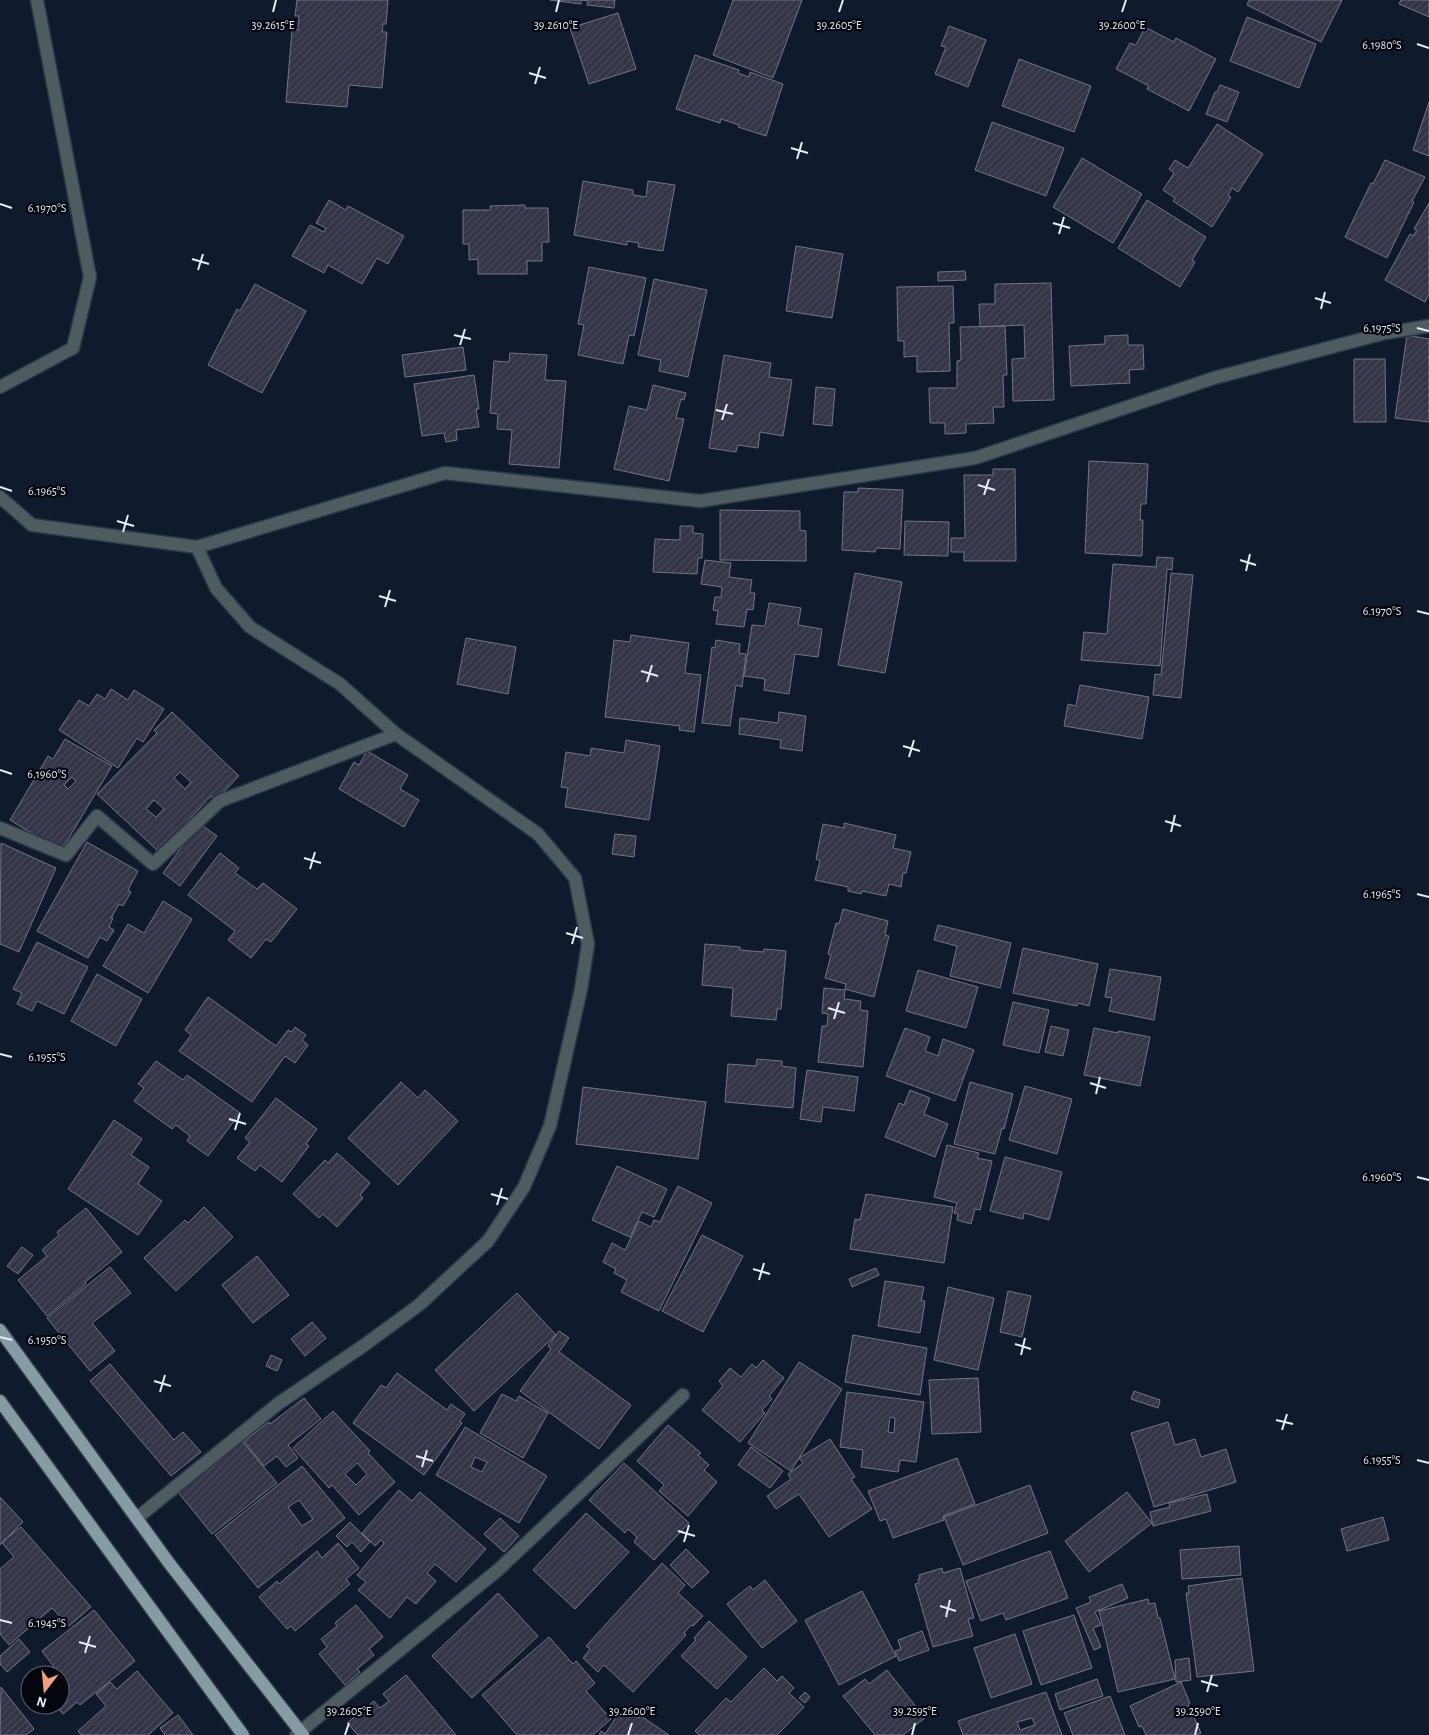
<svg xmlns="http://www.w3.org/2000/svg" width="1429" height="1735" viewBox="0 0 1429 1735" font-family="'Alegreya Sans',sans-serif">
<style>
.building{fill:url(#building-hatch);stroke:#73738b;fill-rule:evenodd}
.lines{fill:none;stroke-linecap:round;stroke-linejoin:round}
.street-casing{stroke:#2d3849;stroke-width:15}
.primary-casing{stroke:#2d3849;stroke-width:15}
.street{stroke:#505b60;stroke-width:12}
.primary{stroke:#859ca7;stroke-width:12}
.ticks{fill:none;stroke:#e4ecf8;stroke-width:2}
.ticks-label{font-size:12px;text-anchor:middle;fill:#e4ecf8;stroke:#03060c;stroke-width:4.5;stroke-linejoin:round;paint-order:stroke}
</style>
<defs>
<pattern id="building-hatch" width="6" height="6" patternUnits="userSpaceOnUse" patternTransform="scale(1.25)"><rect width="6" height="6" fill="#343448"/><path d="M-1 1l2-2M0 6l6-6M5 7l2-2" fill="none" stroke="#48485a"/></pattern>
</defs>
<rect width="100%" height="100%" fill="#0f1b2c"/>
<path class="building" d="M297,0H388L386,24H383L382,32H387L382,88L349,85L347,107L286,102L292,30H298L299,16H295Z
M550,0H615L614,8L587,5L588,1L581,0V4Z
M733,0H802L773,78L713,55Z
M1249,0H1342L1321,42L1247,5Z
M1401,0H1429V17L1399,4Z
M618,13L636,69L589,84L570,28Z
M1247,17L1316,44L1299,88L1230,61Z
M949,26L986,40L968,87L935,74L946,47L941,46Z
M1145,27L1174,42L1176,38L1216,59L1189,111L1147,89L1149,86L1116,69L1130,43L1136,45Z
M695,55L739,70L738,73L749,77L750,72L783,84L766,136L738,127L739,125L721,119L720,123L676,109Z
M1019,59L1091,86L1074,132L1002,106Z
M1220,85L1239,92L1227,122L1206,114L1215,92H1217Z
M1429,102V156L1413,150Z
M992,122L1064,148L1046,196L975,170Z
M1217,124L1263,154L1238,192L1232,188L1228,195L1231,197L1212,227L1173,201L1175,198L1163,190L1174,173L1169,169L1175,160L1188,168Z
M1082,158L1142,194L1113,243L1053,207Z
M1385,160L1425,177L1412,201L1414,202L1387,258L1345,237L1371,183L1373,184Z
M583,181L633,190V195L646,197L648,181L675,185L663,251L638,247L639,243L627,241V245L574,235Z
M329,200L346,210L348,206L404,236L388,264L377,258L362,284L328,265L324,273L292,256L310,225L324,232L326,228L316,223Z
M1147,200L1206,237L1192,260L1195,262L1180,287L1118,248Z
M1429,203V294L1425,302L1385,280L1410,234L1413,236L1417,230L1414,229Z
M525,205V208H548L549,242H542V261H527V274H478V259L469,260V244H463V210H491L490,206Z
M796,246L843,254L832,318L786,311Z
M589,267L646,278L634,336L629,335L623,364L578,355L584,325L578,324Z
M965,271L966,280L938,281V272Z
M654,279L707,290L688,377L659,371L661,360L638,355Z
M1051,283L1054,400L1013,401L1012,359L1025,358L1024,325L980,327L979,304H995V284Z
M255,284L306,311L262,393L208,365L237,309L240,311Z
M953,286L954,323H949L950,371L917,372V356L904,357V341H898L897,287Z
M1005,326L1007,375H1003L1004,407H993L994,423L966,424V433L945,434V423H930L929,388H957V361L961,360L960,327Z
M1128,335V345H1143L1144,369L1129,370L1130,383L1071,386L1069,346L1105,344V336Z
M1407,335L1429,339V422L1395,418Z
M463,347L466,370L405,377L402,355Z
M510,353L547,355L545,380L566,381L559,468L509,464L512,430L497,429L498,414L490,413L494,361L509,362Z
M724,355L771,363L769,377L792,380L783,436L760,432L758,448L738,445L736,452L709,448Z
M1354,359H1385L1386,422H1354Z
M474,375L479,409H476L479,427L456,430L457,440L446,442L444,433L422,436L414,384Z
M653,385L686,393L684,400L681,399L676,418L684,419L669,481L614,469L629,406L647,410Z
M816,387L835,389L832,426L813,424Z
M1089,461L1148,464L1146,504H1141L1140,520H1143L1142,556L1085,553Z
M993,469H1015L1016,561H964V552H951V538H965L964,475H993Z
M858,488L903,490L900,549L876,548L875,552L842,550L844,492H858Z
M720,510L800,511V530L806,531V561L720,560Z
M905,521L949,522L948,556L904,555Z
M680,526H693V533L703,534L702,558H698L697,574L653,572L655,539L680,540Z
M1157,557L1173,558L1172,570L1167,569L1160,666L1081,660L1084,632L1107,634L1113,564L1156,567Z
M705,560L731,563L729,577L752,580L750,593H755L753,610L747,609L744,627L716,624L718,611L713,610L715,597H721L722,587L701,584Z
M855,573L902,582L885,673L838,665Z
M1171,573L1193,575L1181,698L1153,695L1155,674L1161,675Z
M769,603L801,608L798,625L822,629L818,657L795,654L789,694L764,690L765,679L744,676L752,625L765,626Z
M631,635L689,643L685,673L701,675L694,732L679,730L680,726L605,717L614,640L630,642Z
M466,638L516,647L508,694L457,684Z
M716,640L740,644L739,653L746,654L742,687L736,685L730,726L702,723L712,647L715,648Z
M1080,685L1149,697L1142,739L1064,726L1068,704L1076,706Z
M111,689L128,700L134,690L164,709L143,742L137,738L118,768L59,730L79,700L89,706L97,694L105,699Z
M172,712L239,776L216,800L211,796L159,852L97,794L157,733L154,730ZM180,772L191,782L185,789L174,778ZM154,800L164,809L156,817L146,809Z
M779,712L806,716L802,751L780,748L781,740L739,734L740,718L778,723Z
M65,739L112,766L61,851L10,820L48,756L53,759ZM72,777L76,781L68,789L64,785Z
M626,740L660,746L649,820L565,807L568,788L561,787L566,752L590,756L591,748L624,753Z
M367,751L408,775L400,789L419,800L404,827L339,789L354,762L359,765Z
M199,823L217,836L180,886L163,873Z
M844,823L896,835L893,848L911,852L906,873H903L901,887L889,884L886,896L862,891L861,894L848,891V887L815,880L820,861L816,859L823,824L844,828Z
M615,834L636,836L634,857L612,854Z
M87,842L138,871L128,890L131,892L123,906L119,904L111,918H113L109,927L114,930L107,941L100,937L88,958L37,931Z
M1,843L56,868L19,952L0,944Z
M220,853L239,868L235,873L257,889L263,883L297,909L271,942L266,939L251,958L228,940L235,931L188,895Z
M163,901L192,919L148,993L103,966L128,924L144,933Z
M843,909L888,921L885,935L889,936L874,997L845,989L846,984L825,978L831,955L828,954L836,923L839,924Z
M938,925L1011,943L1000,988L950,976L957,946L934,940Z
M37,942L88,967L64,1014L37,1001L32,1011L17,1004L22,993L13,989Z
M705,944L740,947V950L763,952L764,949L786,951L781,1009H777L776,1020L731,1016L733,988L702,985Z
M1023,948L1098,964L1089,1006L1078,1003L1077,1006L1013,993Z
M1110,969L1161,977L1154,1020L1109,1011L1112,998L1105,997Z
M918,970L978,987L966,1028L906,1011Z
M97,974L142,999L116,1046L71,1021Z
M824,988L845,990L844,999L861,1001L860,1010L868,1011L863,1067L818,1062L822,1026H827L828,1014L822,1013Z
M208,997L276,1046L288,1030L292,1032L295,1027L306,1035L302,1040L308,1045L295,1063L285,1056L252,1102L179,1051L191,1035L185,1030Z
M1013,1002L1049,1010L1039,1053L1003,1045Z
M1051,1026L1069,1030L1063,1056L1045,1052Z
M905,1028L930,1037L925,1051L938,1056L943,1039L974,1050L955,1101L886,1076Z
M1094,1028L1118,1033V1031L1150,1037L1140,1086L1084,1075Z
M757,1059L782,1061V1066L796,1068L793,1108L725,1102L728,1064L756,1066Z
M156,1061L183,1080L187,1075L240,1113L208,1156L187,1141L190,1136L176,1125L172,1129L134,1101L144,1088L138,1084Z
M807,1070L858,1077L854,1111L823,1107L821,1122L800,1119Z
M401,1082L418,1098L425,1090L458,1121L398,1185L348,1138Z
M970,1082L1013,1094L1004,1129L1002,1128L995,1154L954,1144Z
M1025,1086L1072,1099L1057,1154L1009,1140Z
M583,1087L706,1102L698,1159L576,1144Z
M910,1090L930,1098L924,1114L948,1124L935,1157L885,1137L899,1103L904,1105Z
M276,1098L317,1129L306,1144L309,1146L282,1182L260,1165L255,1171L237,1158L250,1142L245,1138Z
M114,1120L142,1139L131,1155L149,1167L138,1184L162,1201L138,1235L68,1189Z
M947,1145L979,1153L977,1158L992,1161L980,1210L975,1209L971,1224L957,1220L958,1214L954,1213L957,1203L934,1197Z
M337,1153L370,1183L360,1195L363,1198L337,1227L323,1214L319,1218L293,1194L325,1160L328,1163Z
M1005,1157L1062,1172L1049,1220L1024,1213L1023,1219L990,1211Z
M617,1166L667,1189L654,1217L642,1212L630,1237L592,1220Z
M678,1186L712,1203L659,1311L621,1292L627,1280L614,1273L616,1269L603,1262L612,1243L625,1250L639,1221L651,1227L654,1220L660,1222Z
M866,1194L953,1207L944,1263L850,1249L855,1219L860,1220Z
M204,1207L233,1237L176,1291L144,1258L185,1220L188,1223Z
M86,1208L122,1252L85,1282L86,1284L47,1316L18,1280L47,1256L42,1250L59,1235L57,1232Z
M702,1235L743,1256L703,1332L662,1311Z
M22,1247L33,1255L18,1274L7,1266Z
M257,1256L289,1295L253,1323L222,1285Z
M110,1267L131,1293L92,1323L115,1351L90,1371L47,1318Z
M876,1268L879,1275L852,1287L849,1279Z
M885,1281L924,1287L921,1301H925L920,1333L878,1326Z
M948,1287L994,1298L978,1370L934,1360Z
M1008,1291L1031,1296L1022,1337L1000,1332Z
M517,1293L556,1335L474,1411L435,1370Z
M312,1322L326,1338L305,1356L291,1339Z
M559,1331L569,1338L559,1352L631,1405L599,1449L520,1391L551,1349L548,1346Z
M853,1335L927,1348L920,1395L845,1382Z
M271,1355L282,1360L277,1371L266,1366Z
M763,1360L784,1378L769,1396L772,1399L762,1410L765,1413L740,1442L702,1410L723,1386L719,1381L730,1368L741,1377L752,1364L756,1368Z
M799,1362L842,1389L791,1471L748,1443Z
M110,1364L174,1440L183,1432L201,1452L171,1476L90,1381Z
M397,1373L447,1410L451,1404L465,1414L460,1421L462,1423L424,1475L353,1423L381,1385L386,1388Z
M978,1378L981,1432L932,1434L929,1380Z
M1134,1391L1160,1400L1158,1408L1131,1399Z
M847,1392L924,1402L916,1462L900,1460L898,1472L861,1467L863,1450L840,1447ZM890,1417L895,1418L894,1433L888,1432Z
M502,1394L516,1401L519,1396L548,1413L523,1458L480,1433Z
M304,1398L321,1419L288,1445L298,1458L286,1467L277,1456L264,1466L244,1441L269,1422L270,1424Z
M333,1411L370,1451L368,1453L395,1482L359,1515L332,1485L329,1488L293,1448ZM357,1463L367,1474L356,1485L345,1474Z
M1168,1422L1175,1445L1195,1439L1201,1457L1226,1449L1236,1482L1154,1507L1131,1433Z
M668,1425L701,1453L698,1455L709,1465L704,1470L717,1482L688,1516L659,1491L664,1485L637,1461Z
M465,1427L547,1476L519,1523L436,1475ZM475,1457L487,1462L482,1472L471,1467Z
M830,1439L855,1477L851,1479L872,1509L829,1537L799,1494L776,1509L767,1496L791,1479L788,1474L803,1463L799,1458Z
M242,1441L277,1483L212,1534L178,1492Z
M751,1447L783,1471L770,1488L738,1465Z
M957,1458L975,1504L943,1516L944,1520L893,1538L886,1519L880,1521L868,1491Z
M624,1463L689,1523L654,1560L634,1542L637,1537L628,1529L625,1533L589,1500Z
M302,1466L345,1518L258,1588L215,1535ZM299,1500L313,1519L302,1526L288,1507Z
M1030,1485L1048,1533L963,1565L944,1517Z
M399,1490L412,1501L420,1492L486,1549L456,1582L435,1564L427,1573L436,1581L416,1604L407,1597L390,1618L358,1590L366,1582L357,1575L384,1543L381,1540L375,1546L362,1533Z
M1127,1492L1152,1523L1089,1572L1065,1541Z
M1207,1494L1211,1511L1153,1526L1150,1512L1170,1507L1169,1503Z
M0,1497L23,1522L0,1545Z
M586,1513L629,1552L575,1609L533,1570Z
M1383,1517L1389,1540L1347,1551L1341,1529Z
M500,1518L519,1536L504,1552L484,1534Z
M350,1522L370,1542L361,1552L352,1542L347,1547L336,1536Z
M21,1527L91,1607L69,1626L52,1608L9,1645L0,1634V1569L14,1557L3,1544V1541Z
M338,1543L359,1568L346,1579L350,1584L295,1631L291,1626L287,1629L259,1597L277,1581L279,1584L317,1551L322,1558Z
M1239,1546L1241,1575L1182,1579L1180,1550Z
M686,1549L709,1572L692,1588L670,1565Z
M1050,1551L1068,1598L1006,1620L1003,1613L981,1621L966,1581Z
M662,1563L685,1585L678,1593L703,1616L693,1626L691,1625L684,1633L686,1635L633,1692L604,1665L598,1672L583,1658L590,1649L586,1646Z
M942,1568L943,1573L960,1568L974,1618L968,1619L973,1636L933,1647L915,1584L919,1583L918,1579H920L919,1575Z
M1242,1578L1254,1671L1197,1677L1186,1593H1189L1188,1586Z
M765,1580L797,1621L762,1648L727,1604L750,1586L753,1590Z
M1122,1584L1128,1598L1095,1612L1101,1625L1093,1628L1101,1647L1094,1650L1076,1608L1091,1602L1089,1597Z
M862,1591L896,1656L839,1685L805,1620Z
M498,1593L538,1636L472,1698L432,1656Z
M1148,1599L1149,1604L1155,1603L1158,1618H1160L1175,1679L1118,1692L1099,1611Z
M356,1605L383,1637L369,1649L374,1655L357,1669L360,1672L345,1685L319,1654L327,1647L321,1639L337,1626L335,1623Z
M94,1610L135,1661L80,1705L77,1702L63,1714L55,1705H60V1675H44L54,1667L42,1651Z
M1074,1615L1092,1668L1041,1685L1023,1631Z
M709,1621L747,1657L717,1689L681,1656L696,1640L694,1638Z
M922,1631L929,1650L899,1661L895,1651L901,1649L898,1640Z
M1015,1634L1032,1684L991,1698L974,1648Z
M549,1637L573,1664L576,1661L595,1683L586,1691L611,1719L593,1735H517L482,1695Z
M19,1639L30,1652L7,1672L0,1664V1656Z
M1189,1658L1191,1680L1176,1682L1175,1660Z
M764,1668L777,1681L782,1676L794,1688L789,1693L804,1707L777,1735H699L695,1731L726,1698L731,1702Z
M887,1670L925,1718L903,1735H875L843,1696L865,1679L869,1684Z
M137,1671L173,1713L148,1735H81L78,1731L106,1706L96,1694L110,1682L117,1689Z
M406,1675L456,1735H358L347,1723L374,1701L380,1708L389,1701L383,1694Z
M1097,1679L1103,1696L1060,1710L1055,1694Z
M1181,1682L1190,1703L1188,1704L1201,1733L1197,1735H1146L1142,1726L1139,1727L1130,1706Z
M1,1687L34,1729L26,1735H0Z
M805,1692L810,1697L805,1703L799,1698Z
M1046,1692L1062,1735H963L958,1721ZM1032,1718L1035,1725L1020,1730L1017,1722Z
M1110,1696L1125,1735H1073L1064,1713Z
M623,1707L639,1718L641,1716L669,1735H599L601,1731L605,1734Z
M178,1715L193,1735H165L160,1728Z"/>
<g class="lines">
<g class="street-casing">
<path id="street" d="M0,387L73,348L90,277L37,0
M0,497L32,525L197,547L445,473L700,501L975,458L1214,378L1385,333L1429,326
M0,828L66,855L97,816L153,864L220,801L396,734
M137,1518L279,1403L363,1346L419,1305L488,1241L524,1187L550,1126L581,989L588,944L575,878L538,834L396,734L340,684L250,627L216,588L197,547
M296,1735L498,1570L683,1395"/>
</g>
<g class="primary-casing">
<path id="primary" d="M0,1330L169,1563L303,1735
M0,1401L243,1735"/>
</g>
<use href="#street" class="street"/>
<use href="#primary" class="primary"/>
</g>
<path class="ticks" d="M273,12L276,0M556,12L559,0M839,12L843,0M1122,12L1126,0M1417,44L1429,48M529,73L546,78M535,84L540,67M791,148L808,153M797,159L802,142M0,204L12,208M1053,223L1070,228M1059,234L1064,217M192,259L209,264M198,270L203,254M1315,298L1331,303M1321,309L1325,292M1417,328L1429,331M454,335L471,339M460,345L465,329M716,410L733,414M722,420L727,404M978,485L995,490M0,487L12,491M984,495L989,479M117,521L134,526M123,532L128,515M1240,560L1256,565M1246,571L1250,554M379,596L396,601M385,607L390,590M1417,611L1429,614M641,671L658,676M647,682L652,665M903,746L920,751M909,757L914,740M0,770L12,774M1165,821L1181,826M1171,832L1175,815M304,858L321,863M310,869L315,852M1417,894L1429,897M566,933L583,938M572,944L577,927M828,1008L845,1013M834,1019L839,1002M0,1054L12,1057M1090,1083L1106,1088M1096,1094L1100,1077M229,1119L246,1124M235,1130L240,1113M1417,1177L1429,1180M491,1194L508,1199M497,1205L502,1188M753,1269L770,1274M759,1280L764,1263M0,1337L12,1340M1015,1344L1031,1349M1021,1355L1025,1338M154,1381L171,1386M160,1392L165,1375M1276,1420L1293,1424M1282,1430L1287,1414M416,1456L433,1461M1417,1460L1429,1463M422,1467L427,1450M678,1531L695,1536M684,1542L689,1525M940,1606L956,1611M946,1617L950,1600M0,1620L12,1623M79,1642L96,1647M85,1653L90,1636M1201,1681L1218,1686M1207,1692L1212,1675M345,1735L349,1723M628,1735L632,1723M912,1735L915,1723M1195,1735L1198,1723"/>
<g class="ticks-label">
<text x="273" y="29">39.2615°E</text>
<text x="556" y="29">39.2610°E</text>
<text x="839" y="29">39.2605°E</text>
<text x="1122" y="29">39.2600°E</text>
<text x="1382" y="49">6.1980°S</text>
<text x="47" y="212">6.1970°S</text>
<text x="1382" y="332">6.1975°S</text>
<text x="47" y="495">6.1965°S</text>
<text x="1382" y="615">6.1970°S</text>
<text x="47" y="778">6.1960°S</text>
<text x="1382" y="898">6.1965°S</text>
<text x="47" y="1061">6.1955°S</text>
<text x="1382" y="1181">6.1960°S</text>
<text x="47" y="1344">6.1950°S</text>
<text x="1382" y="1464">6.1955°S</text>
<text x="47" y="1627">6.1945°S</text>
<text x="349" y="1715">39.2605°E</text>
<text x="632" y="1715">39.2600°E</text>
<text x="915" y="1715">39.2595°E</text>
<text x="1198" y="1715">39.2590°E</text>
</g>
<g transform="translate(45 1690) rotate(196)"><circle r="24" fill="#03060c" stroke="#5d626a"/>
<path d="M0-4L9 19L0 12L-9 19Z" fill="#f39f83"/>
<text y="-8" font-size="14" font-weight="bold" text-anchor="middle" fill="#e4ecf8">N</text>
</g>
</svg>
